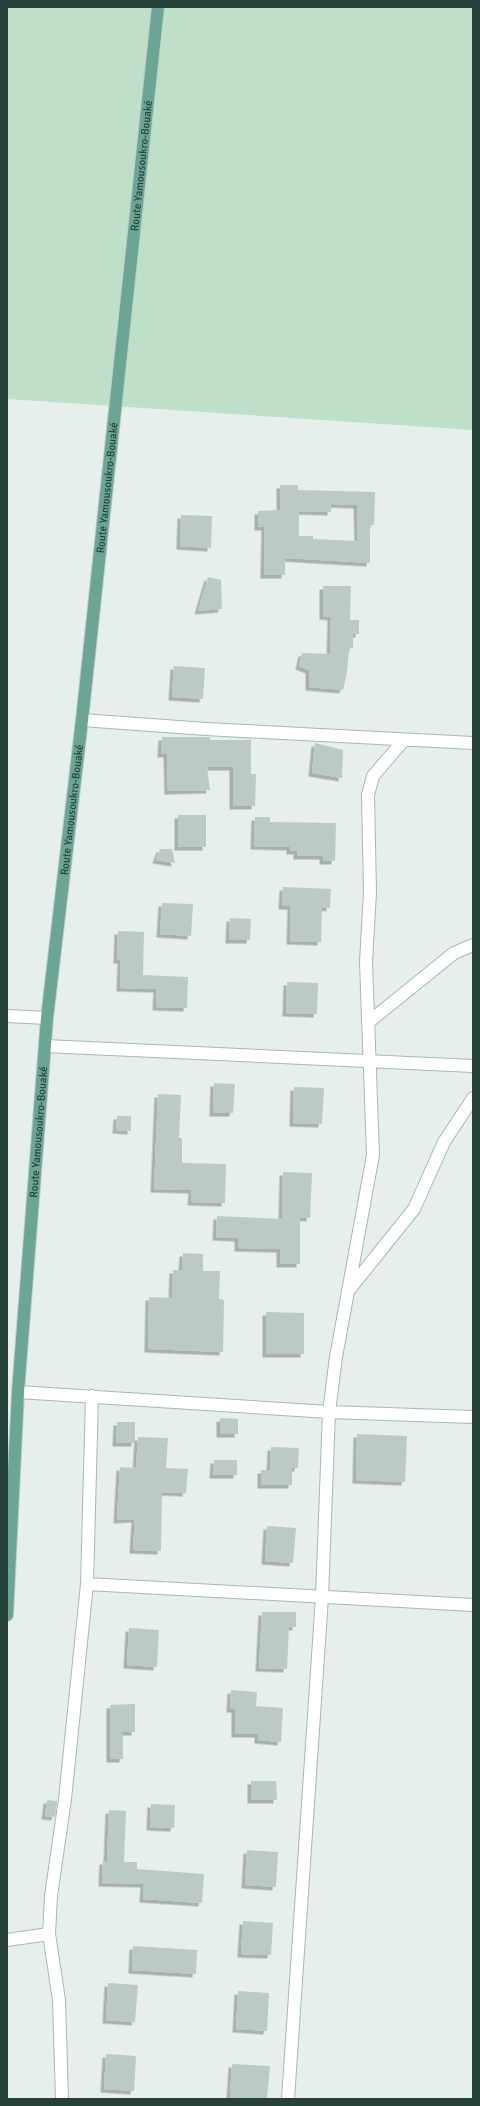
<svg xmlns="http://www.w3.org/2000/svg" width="480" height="2106" viewBox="0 0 480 2106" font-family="Signika,sans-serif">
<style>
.green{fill:#bfe0c8}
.building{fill:#bbcac4;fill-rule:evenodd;filter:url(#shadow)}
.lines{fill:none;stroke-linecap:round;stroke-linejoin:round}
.minor-casing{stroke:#a8b8b2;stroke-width:14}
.major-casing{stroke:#c2cac8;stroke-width:14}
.minor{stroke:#fff;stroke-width:12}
.major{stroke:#6aa596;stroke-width:12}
.labels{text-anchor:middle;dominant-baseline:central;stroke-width:3;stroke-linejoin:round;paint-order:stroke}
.street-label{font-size:11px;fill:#24423a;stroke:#f7fbf9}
</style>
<defs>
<filter id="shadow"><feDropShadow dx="-3.5" dy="3.5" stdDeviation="0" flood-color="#0004"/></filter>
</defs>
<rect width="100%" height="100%" fill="#e6efeb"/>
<path class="green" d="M7,7H473V430L7,399Z"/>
<path class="building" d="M280,485H298V490L375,492L374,525H370V563L285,558V575H264L265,527H258V511L280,510ZM331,504L357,505L358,541L313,539V536H299V511L331,512Z
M181,515L212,516L211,548L180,546Z
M208,577L221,580L222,609L198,611Z
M323,586H351L350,620H359V634H353V648H349L347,672L343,690L309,687V670L299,666L302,653L330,654L331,617L323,616Z
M174,666L205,668L203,699L172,697Z
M162,737H210V740H251V774H256L255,806H233V767H207L210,790L168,791L167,754H161Z
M315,743L343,750L342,778L312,773Z
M178,815H206V847H178Z
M255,817H270V822L336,823L335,861H323V856H297V851H290V847L254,846Z
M160,849H172L175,863L156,860Z
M283,887L331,889L330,908L322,907L321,942L290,941L291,906H282Z
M162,903L193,904L191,936L160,934Z
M230,918L251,919L250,940H229Z
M118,931L144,932L143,975L188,977L187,1008L156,1007L157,989L120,988L121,960H117Z
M287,982L318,983L317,1014L286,1013Z
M214,1083L235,1084L233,1113H213Z
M294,1087L324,1088L322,1124L293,1123Z
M158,1094L181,1095L179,1138H182V1163L226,1164L225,1203L191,1202L192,1190L154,1189Z
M117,1116H131V1131L116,1130Z
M283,1172L312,1173L310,1218L300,1217V1264H280V1249L238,1248V1238L216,1237L217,1216L282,1219Z
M183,1253L203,1254V1271H220L219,1299L224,1300L223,1352L148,1349L149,1297L172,1298L173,1270H182Z
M266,1312L304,1313V1354H266Z
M220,1418L238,1419V1434H220Z
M117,1422H135V1443H116Z
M357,1434L407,1436L405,1482L356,1480Z
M138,1437L168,1438L166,1468L188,1469L186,1493L162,1492L161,1551L133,1550L135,1519L117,1520L120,1467L136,1468Z
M271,1447L299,1448L298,1468H292V1485H261V1470H270Z
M214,1460H237V1475H213Z
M267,1526L296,1528L293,1563L265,1561Z
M262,1612H296V1627H289L287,1669L259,1668Z
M129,1628L159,1630L157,1667L127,1665Z
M231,1690L257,1692L256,1706L283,1708L281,1742L258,1740V1734H235V1709H230Z
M135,1704V1732H123V1759H110V1705Z
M251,1781H276L277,1800H251Z
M47,1800L57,1801L55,1817L45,1816Z
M151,1804L175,1805L174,1828L150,1827Z
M109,1810L126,1811L124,1862H137V1869L204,1874L202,1903L143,1899L144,1884L102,1883L103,1861H107Z
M247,1850L278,1852L276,1887L245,1885Z
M243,1921L273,1923L271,1955L241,1954Z
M133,1946L197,1950L196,1974L132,1970Z
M108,1983L138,1985L135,2022L106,2020Z
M238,1991L269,1993L267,2031L236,2029Z
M106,2054L136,2056L134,2091L104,2089Z
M232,2064L270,2066L267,2099L230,2097Z"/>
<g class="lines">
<g class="minor-casing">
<path id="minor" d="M82,720L206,729L473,743
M7,1016L47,1018
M370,1021L454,953L473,945
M45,1046L473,1066
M349,1290L414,1209L444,1142L473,1098
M18,1392L329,1412L473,1417
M87,1584L473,1605
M7,1940L49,1934
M62,2099L59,2000L49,1934L51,1896L65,1799L87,1584L92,1396
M288,2099L322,1597L329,1412L336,1357L373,1155L366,962L370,892L368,795L373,776L404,740"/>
</g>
<g class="major-casing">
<g id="major">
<path id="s1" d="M7,1615L18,1392L47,1018L82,720L158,7"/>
</g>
</g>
<use href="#minor" class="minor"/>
<use href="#major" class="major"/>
</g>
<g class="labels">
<g class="street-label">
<text stroke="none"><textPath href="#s1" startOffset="1456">Route Yamousoukro-Bouaké</textPath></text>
<text stroke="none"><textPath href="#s1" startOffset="1132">Route Yamousoukro-Bouaké</textPath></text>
<text stroke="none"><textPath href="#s1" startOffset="808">Route Yamousoukro-Bouaké</textPath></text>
<text stroke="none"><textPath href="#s1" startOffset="484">Route Yamousoukro-Bouaké</textPath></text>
</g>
</g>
<rect width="480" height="2106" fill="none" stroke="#24423a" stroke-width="16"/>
</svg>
